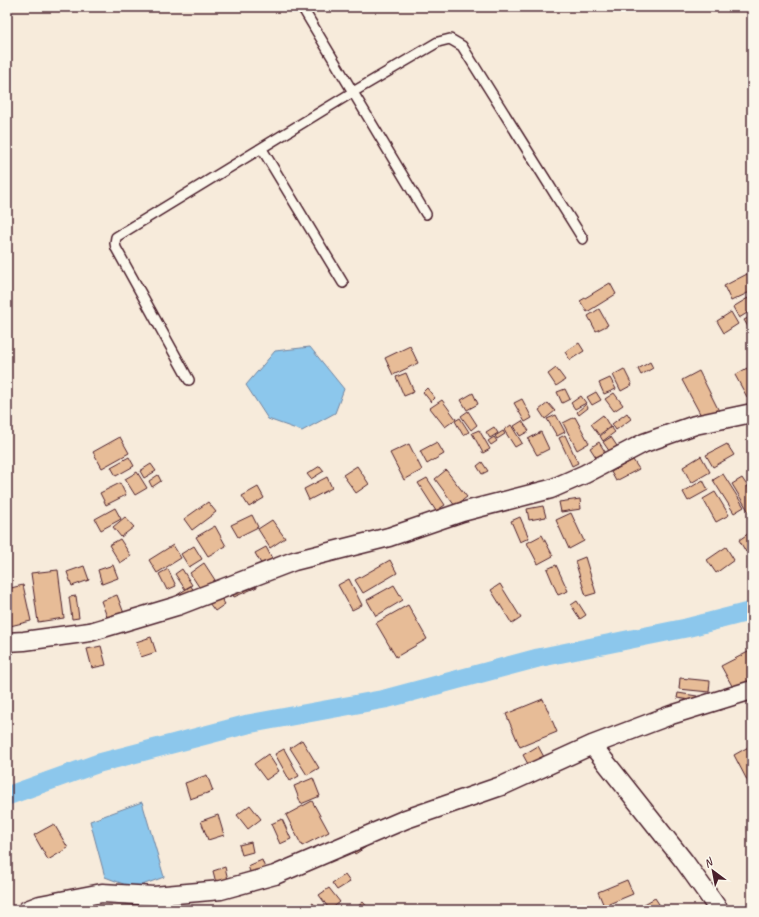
<svg xmlns="http://www.w3.org/2000/svg" width="759" height="917" viewBox="0 0 759 917" font-family="Caveat,sans-serif">
<style>
.water{fill:#8cc7ec;stroke:#72849f}
.lines{fill:none;stroke-linecap:round;stroke-linejoin:round}
.canal{stroke:#8cc7ec;stroke-width:19}
.building{fill:#e7bc97;stroke:#4a1f2b}
.lane-casing{stroke:#4a1f2b;stroke-width:12}
.street-casing{stroke:#4a1f2b;stroke-width:21}
.lane{stroke:#fbf7ec;stroke-width:9}
.street{stroke:#fbf7ec;stroke-width:18}
</style>
<rect width="100%" height="100%" fill="#f7ebdb"/>
<filter id="ink" filterUnits="userSpaceOnUse"><feTurbulence type="fractalNoise" baseFrequency=".025" numOctaves="2"/><feDisplacementMap in="SourceGraphic" scale="8" xChannelSelector="R" yChannelSelector="G"/><feConvolveMatrix kernelMatrix="1 2 1 2 8 2 1 2 1" color-interpolation-filters="sRGB"/></filter>
<g filter="url(#ink)">
<path class="water" d="M310,347L344,389L335,413L302,431L268,419L246,385L275,351Z
M142,802L164,877L134,888L105,877L90,821Z"/>
<g class="lines">
<path class="canal" d="M7,796L99,763L248,724L385,699L538,658L686,628L752,611"/>
</g>
<path class="building" d="M749,273L752,280V291L731,301L724,286Z
M610,283L616,294L587,312L580,301Z
M748,298L752,305V310L739,318L733,307Z
M599,309L608,325L596,331L588,316Z
M731,312L738,324L724,333L717,321Z
M752,316V329L750,330L744,320Z
M579,343L584,351L570,360L565,352Z
M410,346L418,363L393,375L385,358Z
M650,362L653,368L641,375L638,369Z
M556,368L565,380L556,386L548,374Z
M747,368L752,377V394L747,397L735,375Z
M624,369L632,385L621,391L613,375Z
M699,371L720,413L704,421L682,380Z
M406,373L414,392L404,396L396,377Z
M610,378L616,389L604,394L599,383Z
M427,388L435,398L431,402L423,392Z
M565,389L570,399L562,403L557,392Z
M596,392L601,400L592,405L587,397Z
M473,393L478,404L467,410L461,400Z
M614,393L623,405L614,411L605,399Z
M581,396L586,403L575,409L571,403Z
M522,399L532,418L525,422L514,403Z
M442,400L456,419L445,427L430,408Z
M548,403L555,411L545,419L539,410Z
M586,404L588,408L579,415L577,412Z
M468,411L477,425L471,430L461,416Z
M627,413L631,419L616,430L612,424Z
M556,415L565,432L557,436L547,419Z
M603,415L610,427L599,435L591,424Z
M575,417L589,443L577,450L563,423Z
M460,418L469,432L463,435L455,421Z
M522,421L529,431L520,436L514,426Z
M511,425L522,443L515,447L504,430Z
M494,427L498,433L490,438L486,432Z
M611,427L615,432L603,441L600,436Z
M479,430L490,449L483,453L472,433Z
M503,431L505,434L497,439L495,436Z
M541,432L549,449L537,455L528,439Z
M565,435L578,463L572,466L559,438Z
M120,437L129,453L102,468L93,452Z
M494,437L497,441L491,445L488,441Z
M611,437L621,452L614,458L603,442Z
M437,442L444,454L427,464L420,451Z
M599,442L610,460L601,465L590,448Z
M409,444L422,470L404,480L390,453Z
M727,444L734,455L713,467L706,455Z
M701,456L710,472L691,483L683,467Z
M129,457L134,466L116,476L111,467Z
M633,460L639,469L616,481L611,472Z
M482,462L488,471L482,474L477,466Z
M151,464L156,471L144,478L140,471Z
M320,466L324,471L311,479L307,474Z
M357,466L369,484L356,493L343,475Z
M446,470L467,497L455,506L435,479Z
M137,472L147,488L135,495L125,479Z
M723,474L744,507L734,513L713,480Z
M158,475L161,481L152,487L149,481Z
M327,477L332,488L309,500L304,489Z
M427,478L445,505L436,511L418,483Z
M742,478L752,493V517L732,484Z
M703,480L708,490L688,501L683,492Z
M120,483L126,495L106,505L100,493Z
M258,487L264,498L249,507L242,496Z
M715,492L729,515L716,522L703,499Z
M580,499L581,509L561,512L559,502Z
M208,502L216,512L192,530L184,519Z
M543,506L546,517L529,520L527,509Z
M115,508L121,519L101,530L95,519Z
M571,513L584,541L569,549L556,520Z
M252,515L258,527L238,537L231,525Z
M125,517L134,527L121,537L113,527Z
M520,517L529,538L520,542L511,521Z
M272,520L285,538L270,548L258,529Z
M215,526L226,546L208,556L196,537Z
M752,531V548L746,552L739,540Z
M542,535L553,556L538,564L527,543Z
M120,539L131,556L120,563L109,545Z
M173,545L181,558L157,573L149,560Z
M194,546L202,559L189,567L181,554Z
M266,547L275,564L264,569L255,553Z
M726,547L734,560L716,573L707,560Z
M585,557L596,593L586,596L575,561Z
M390,560L397,573L363,593L355,580Z
M204,563L215,580L201,590L190,573Z
M113,565L118,578L102,584L98,570Z
M556,565L568,591L558,595L547,569Z
M84,566L89,580L72,586L67,572Z
M168,569L176,586L167,590L159,574Z
M182,569L192,585L185,589L175,574Z
M58,570L64,618L38,622L31,573Z
M253,578L257,587L234,597L230,588Z
M349,579L362,605L352,610L338,585Z
M500,584L521,618L512,624L491,590Z
M23,585L31,621L10,626L7,613V589Z
M394,585L403,600L376,616L367,600Z
M191,586L196,595L182,603L177,595Z
M217,592L225,604L215,611L206,599Z
M117,595L125,616L109,622L101,601Z
M76,596L79,618L72,619L69,597Z
M577,601L586,615L580,619L571,605Z
M408,605L427,639L396,657L376,623Z
M151,637L156,652L141,657L136,642Z
M101,646L106,665L92,668L87,649Z
M750,651L752,655V685L736,693L721,666Z
M680,678L710,681L709,692L679,689Z
M678,693L697,696L696,701L677,698Z
M543,699L557,732L520,747L506,714Z
M302,740L319,768L307,775L290,748Z
M752,745V780L748,782L734,755Z
M538,746L544,757L529,766L523,755Z
M284,749L299,776L290,781L275,754Z
M268,754L279,771L266,780L254,764Z
M207,775L213,791L190,799L185,783Z
M313,778L320,796L301,804L294,786Z
M312,801L329,832L302,846L286,815Z
M250,805L261,819L248,829L237,815Z
M218,815L224,835L208,840L201,821Z
M282,819L291,839L280,844L271,824Z
M54,824L68,848L48,860L34,835Z
M362,840L366,847L355,854L350,847Z
M251,842L253,852L242,855L239,845Z
M262,860L266,871L252,877L248,866Z
M225,867L228,880L216,883L213,871Z
M345,875L350,882L337,890L332,883Z
M627,880L633,894L604,906L598,892Z
M329,888L340,902L330,910L319,895Z
M655,898L663,910H641L639,907Z
M363,902L370,910H354Z
M313,903L317,910H302V909Z"/>
<g class="lines">
<g class="lane-casing">
<path id="lane" d="M302,7L426,214
M262,149L343,283
M189,380L116,248L115,243L116,237L353,92L438,42L450,39L462,46L583,239"/>
</g>
<g class="street-casing">
<path id="street" d="M7,642L24,641L90,632L177,606L294,561L389,537L462,512L551,489L585,474L644,443L695,425L752,413
M592,745L684,861L719,910
M27,910L40,905L102,893L154,896L221,890L275,875L406,819L504,785L592,745L671,715L752,690"/>
</g>
<use href="#lane" class="lane"/>
<use href="#street" class="street"/>
</g>
</g>
<rect width="759" height="917" fill="none" stroke="#fbf7ec" stroke-width="24"/>
<rect x="12" y="12" width="735" height="893" fill="none" stroke="#4a1f2b" stroke-width="1.5" filter="url(#ink)"/>
<g transform="translate(713 871) rotate(328)" stroke="#fbf7ec" stroke-width="3" paint-order="stroke">
<path d="M0-3L7 15L0 10L-7 15Z" fill="#4a1f2b"/>
<text y="-6" font-size="11" font-weight="bold" text-anchor="middle" fill="#4a1f2b">N</text>
</g>
</svg>
